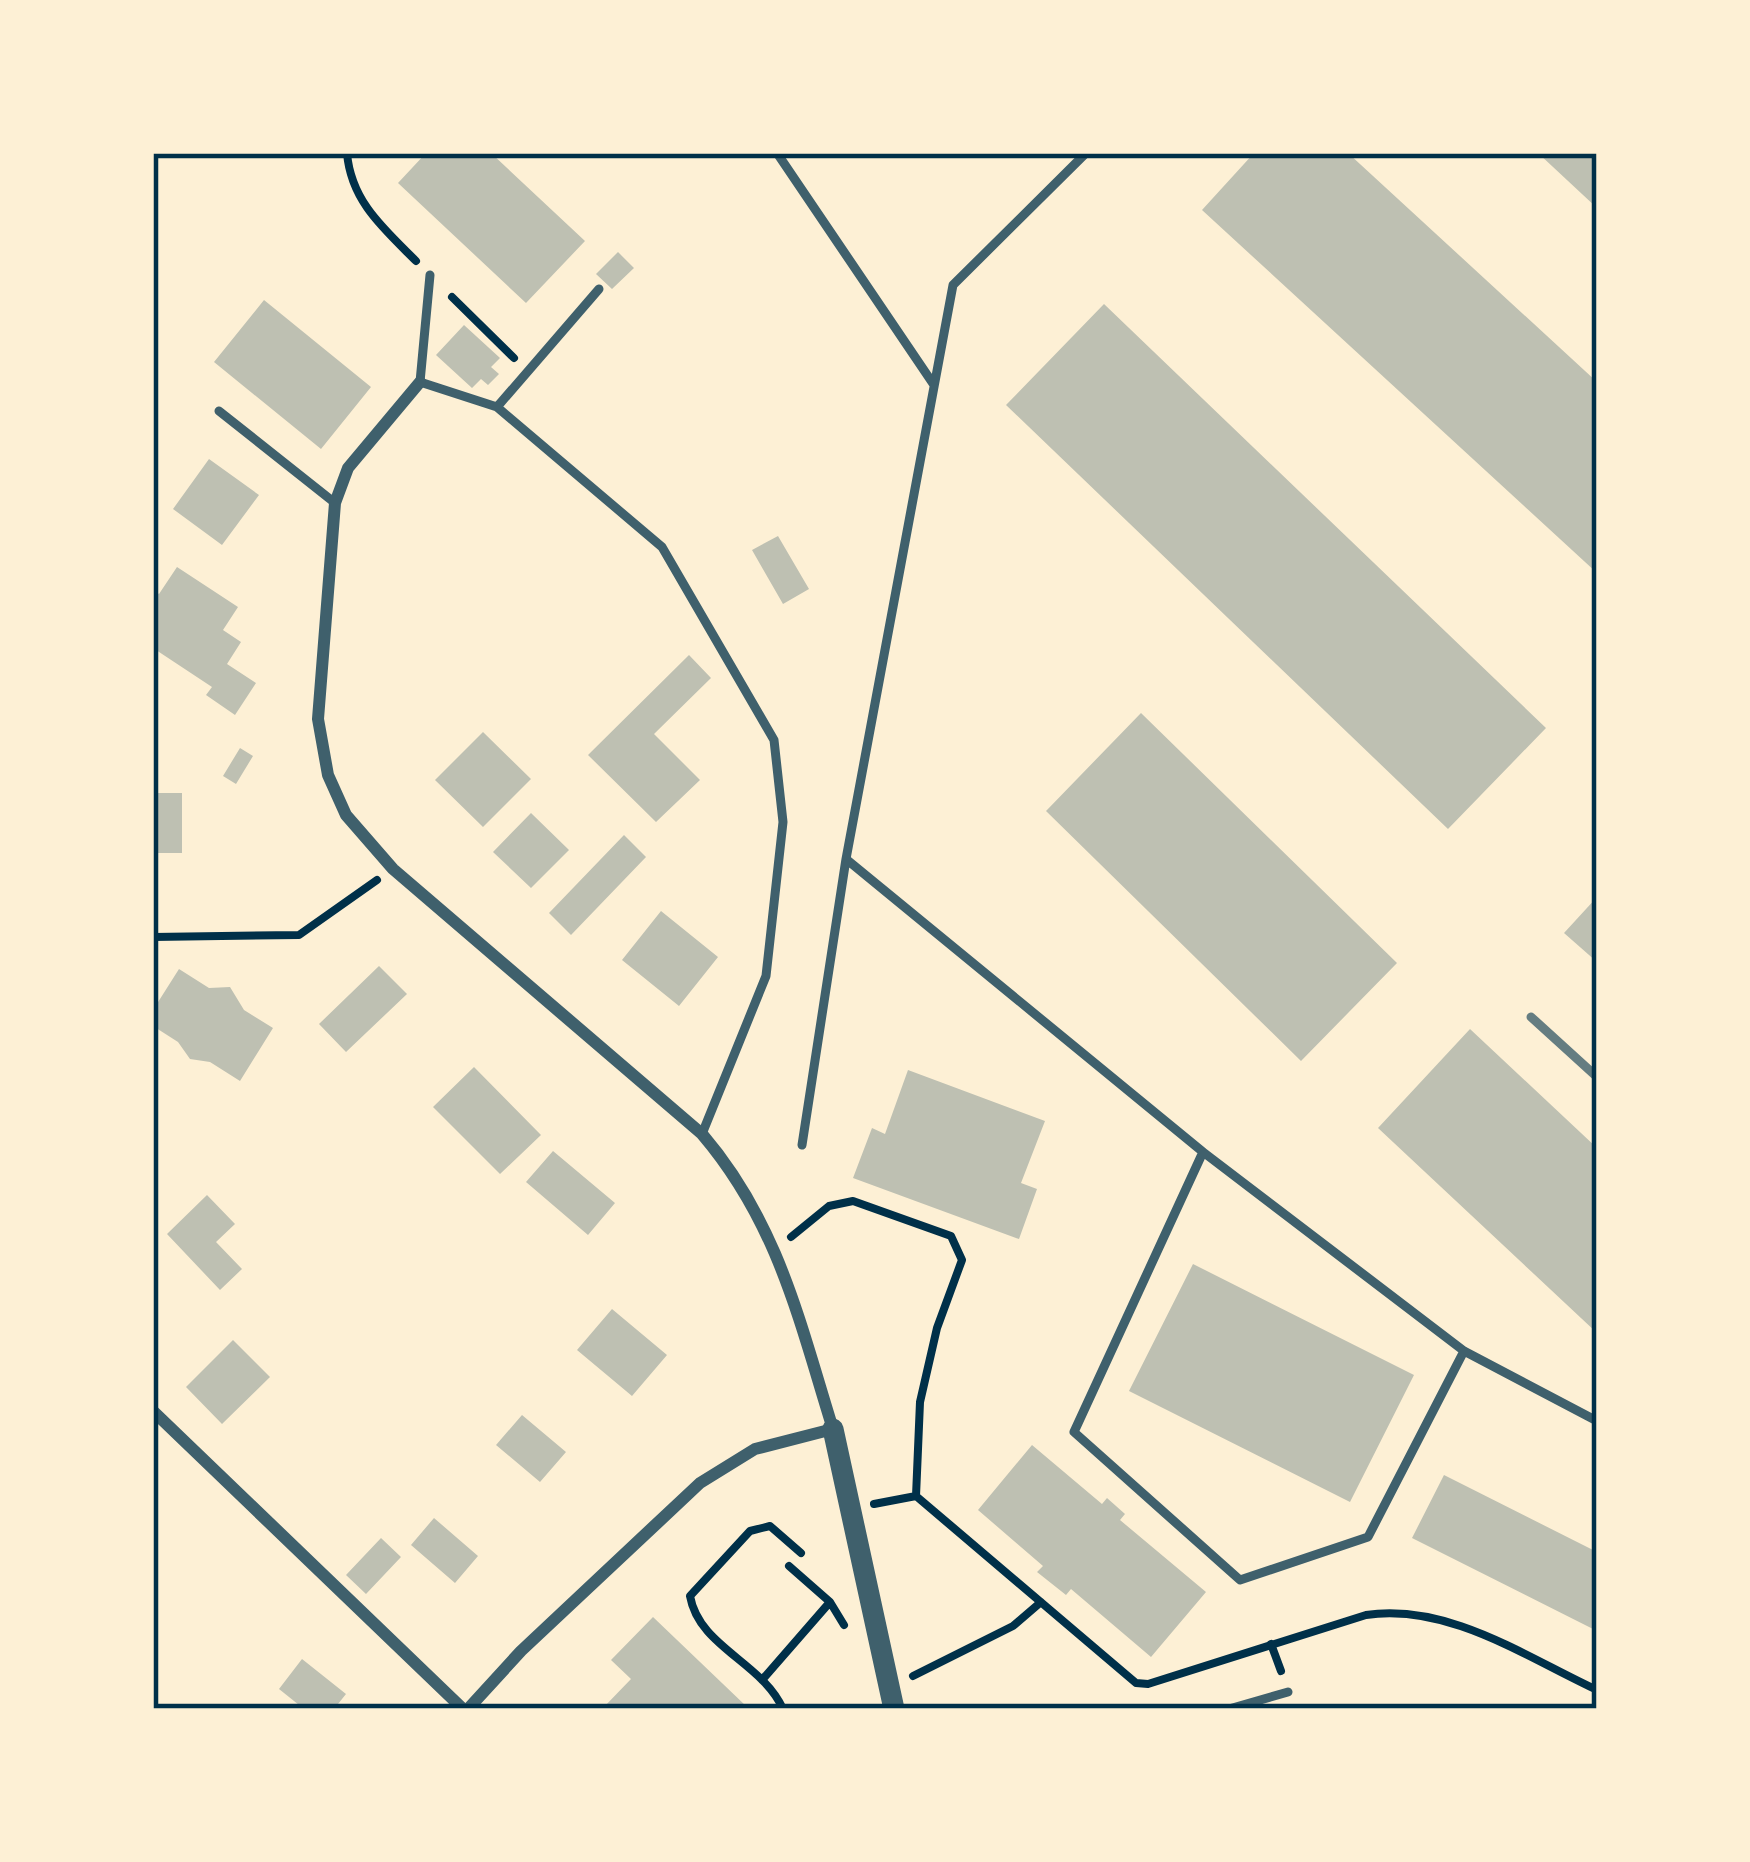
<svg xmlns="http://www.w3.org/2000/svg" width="1750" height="1862" viewBox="0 0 1750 1862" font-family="Raleway,sans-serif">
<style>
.building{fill:#bec0b2}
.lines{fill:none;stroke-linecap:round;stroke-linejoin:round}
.path{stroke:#003049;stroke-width:8}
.service{stroke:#3f606c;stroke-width:9}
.minor{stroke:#3f606c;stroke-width:12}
.tertiary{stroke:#3f606c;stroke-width:21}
.rail{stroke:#657d81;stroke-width:9}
.neatline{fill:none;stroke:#003049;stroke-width:4.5}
</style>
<rect width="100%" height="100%" fill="#fdf0d5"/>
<path class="building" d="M426,153H491L585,241L526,303L398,183Z
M1254,153H1348L1597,382V573L1202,210Z
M1538,153H1597V208Z
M618,252L634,268L612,289L596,274Z
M264,300L371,387L321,449L214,362Z
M1104,304L1546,728L1448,829L1006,405Z
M464,325L500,358L491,367L499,374L488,385L481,379L472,388L436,355Z
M209,459L259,495L222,545L173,509Z
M778,536L809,589L783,604L752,550Z
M177,567L238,607L223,630L241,642L227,664L256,683L235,715L206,695L212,687L153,648V590L159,594Z
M689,655L711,678L654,734L700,780L656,822L588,755Z
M1141,713L1397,963L1301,1061L1046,811Z
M483,732L531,779L483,827L435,780Z
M240,748L253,756L236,784L223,776Z
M153,793H182V853H153Z
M531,813L569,850L531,888L493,852Z
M624,835L646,857L571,935L549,913Z
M1597,897V962L1564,933Z
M661,911L718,957L679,1006L622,960Z
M379,966L407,994L346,1052L319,1024Z
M179,969L209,988L230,987L244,1010L273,1028L240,1081L210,1062L190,1059L178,1042L153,1026V1010Z
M1470,1029L1597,1148V1333L1378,1128Z
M474,1067L541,1135L500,1174L433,1107Z
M908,1070L1045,1121L1021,1183L1037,1189L1019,1239L853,1178L872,1128L885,1134Z
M553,1151L615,1203L588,1235L526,1182Z
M207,1195L235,1224L216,1242L242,1269L220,1290L167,1234Z
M1193,1264L1414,1375L1350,1502L1129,1391Z
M612,1309L667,1355L632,1396L577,1350Z
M233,1340L270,1377L222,1424L186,1387Z
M522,1415L566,1452L540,1482L496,1445Z
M1032,1445L1102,1504L1107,1498L1125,1514L1120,1520L1206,1592L1151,1657L1071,1589L1066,1595L1037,1572L1043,1566L978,1510Z
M1444,1475L1597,1552V1631L1412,1538Z
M434,1518L478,1556L455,1583L411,1545Z
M381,1538L401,1557L366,1594L346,1575Z
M653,1617L746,1706L744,1709H602L631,1679L611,1660Z
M302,1659L346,1694L334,1709H304L279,1689Z"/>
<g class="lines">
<path class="path" d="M347,153C351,201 383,228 416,261
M452,297L514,358
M153,937L299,935L377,880
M791,1237L829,1206L853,1201L951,1236L962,1260L937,1328L920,1402L916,1496
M874,1504L916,1496L1136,1683L1148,1684L1366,1615C1448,1603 1524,1656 1597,1690
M789,1566L830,1602L844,1625
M1271,1644L1281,1671
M913,1676L1013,1626L1041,1602
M762,1680L830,1602
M783,1709C762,1662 699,1647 690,1596L750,1531L770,1526L801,1553"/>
<path class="service" d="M777,153L934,385
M1086,153L953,285L846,859L1203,1152
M430,275L420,382L497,407L662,547L774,740L783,822L766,976L702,1134
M497,407L599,289
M219,411L335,503
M802,1145L846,859
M1464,1351L1368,1537L1240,1580L1074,1432L1203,1152L1464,1351L1597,1421
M1229,1709L1288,1692"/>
<path class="minor" d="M420,382L348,468L335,503L318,719L328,775L346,815L393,869L702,1134C778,1223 799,1320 833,1429L755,1449L700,1483L521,1651L468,1709
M153,1411L463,1709"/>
<path class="tertiary" d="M833,1429L894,1709"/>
<path class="rail" d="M1531,1017L1597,1077"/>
</g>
<rect width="1750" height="1862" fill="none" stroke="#fdf0d5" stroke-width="312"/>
<rect x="156" y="156" width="1438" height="1550" class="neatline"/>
</svg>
